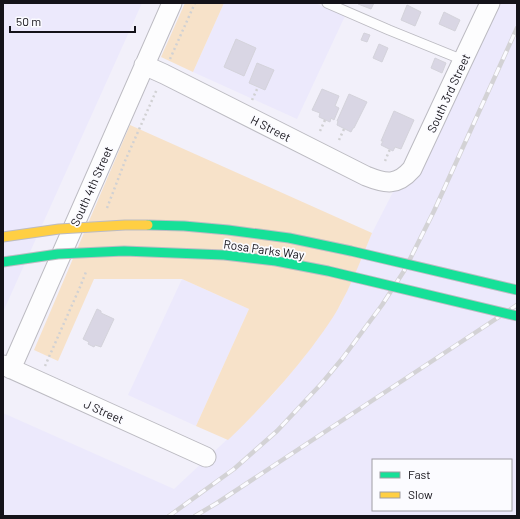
<svg xmlns="http://www.w3.org/2000/svg" width="520" height="519" viewBox="0 0 520 519" font-family="Barlow,sans-serif">
<style>
.built{fill:#ece9fc;fill-rule:evenodd}
.green{fill:#f7e2c9}
.building{fill:#d9d6e4;stroke:#d4d3db}
.lines{fill:none;stroke-linecap:round;stroke-linejoin:round}
.lane-casing{stroke:#bcbbc2;stroke-width:11}
.street-casing{stroke:#bcbbc2;stroke-width:21}
.path{stroke:#d1d1d3;stroke-width:2.5;stroke-dasharray:2 3;stroke-linecap:butt}
.lane{stroke:#fdfdfe;stroke-width:9}
.street{stroke:#fdfdfe;stroke-width:19}
.rail-casing{stroke:#d3d2d5;stroke-width:4.5}
.rail{stroke:#fbfbff;stroke-width:3;stroke-dasharray:9;stroke-linecap:butt}
.fast-bridge-casing{stroke:#bcbbc2;stroke-width:11;stroke-linecap:butt}
.slow-bridge-casing{stroke:#bcbbc2;stroke-width:11;stroke-linecap:butt}
.fast-bridge{stroke:#16e098;stroke-width:9}
.slow-bridge{stroke:#ffcf43;stroke-width:9}
.labels{text-anchor:middle;dominant-baseline:central;stroke-width:3.5;stroke-linejoin:round;paint-order:stroke}
.street-label{font-size:12px;fill:#141219;stroke:#fbfbff}
</style>
<rect width="100%" height="100%" fill="#f2f0fa"/>
<path class="built" d="M3,3H142L3,312Z
M224,3H315L345,16L297,119L193,72Z
M490,3H517V516H3V413L174,489L249,419L275,392L305,356L341,304L372,233ZM373,460H511V510H373Z
M182,279L249,309L196,426L128,395Z"/>
<path class="green" d="M185,3H224L193,72L161,57Z
M130,125L372,233C362,257 353,281 341,303C333,319 322,333 312,347C287,380 258,411 228,440L196,426L249,309L182,279H94L58,361L34,350Z"/>
<path class="building" d="M358,3H374L371,9L358,4Z
M407,5L421,12L415,26L401,20Z
M444,12L460,20L455,31L439,24Z
M364,33L370,35L367,42L361,40Z
M236,39L256,48L244,76L224,67Z
M379,44L388,48L382,62L373,58Z
M435,58L446,63L442,73L431,68Z
M257,63L274,70L265,90L249,83Z
M322,89L339,96L335,106L339,108L334,120L331,118L330,122L319,117L320,113L312,110Z
M349,94L367,102L354,128H353L351,132L337,125L338,121H337Z
M394,111L414,120L401,149L395,147L393,151L381,145L383,141H381Z
M97,309L101,311V313L114,319L101,347L95,345L94,347L88,344L89,342L83,339Z"/>
<g class="lines">
<g class="lane-casing">
<path id="lane" d="M327,3L389,30L463,60"/>
</g>
<g class="street-casing">
<path id="street" d="M144,65L164,74L366,176C386,184 397,186 412,169L463,60L490,3
M3,365L206,457
M11,369L172,3"/>
</g>
<path class="path" d="M170,59L195,3
M252,100L258,87
M320,131L325,120
M339,140L344,129
M385,161L390,149
M107,208L125,161L157,89
M45,366L80,287L86,272"/>
<use href="#lane" class="lane"/>
<use href="#street" class="street"/>
<g class="rail-casing">
<path id="rail" d="M169,516L234,469L277,431L322,383L342,359L382,305L404,271L434,211L517,28
M195,516L217,503L517,305"/>
</g>
<use href="#rail" class="rail"/>
<g class="fast-bridge-casing">
<path id="fast-bridge" d="M148,225L184,226L228,230L289,238L351,251L517,290
M3,262L58,254L124,251L224,255L276,261L328,271L517,316"/>
</g>
<g class="slow-bridge-casing">
<path id="slow-bridge" d="M3,237L59,229L125,225H148"/>
</g>
<use href="#fast-bridge" class="fast-bridge"/>
<use href="#slow-bridge" class="slow-bridge"/>
</g>
<g class="labels">
<g class="street-label">
<text transform="translate(448 93) rotate(-65)">South 3rd Street</text>
<text transform="translate(271 128) rotate(27)">H Street</text>
<text transform="translate(91 186) rotate(-66)">South 4th Street</text>
<text transform="translate(264 249) rotate(8)">Rosa Parks Way</text>
<text transform="translate(104 411) rotate(24)">J Street</text>
</g>
</g>
<rect width="520" height="519" fill="none" stroke="#141219" stroke-width="8"/>
<rect x="372" y="459" width="140" height="52" fill="#fbfbff" stroke="#9f9ea3"/>
<rect x="380" y="472" width="20" height="6" fill="#16e098" stroke="#9f9ea3"/>
<text x="408" y="479" font-size="12" fill="#141219">Fast</text>
<rect x="380" y="492" width="20" height="6" fill="#ffcf43" stroke="#9f9ea3"/>
<text x="408" y="499" font-size="12" fill="#141219">Slow</text>
<path d="M10 26v6h125v-6" fill="none" stroke="#141219" stroke-width="2"/>
<text x="16" y="26" font-size="12" fill="#141219" stroke="#fbfbff" stroke-width="3" paint-order="stroke">50 m</text>
</svg>
